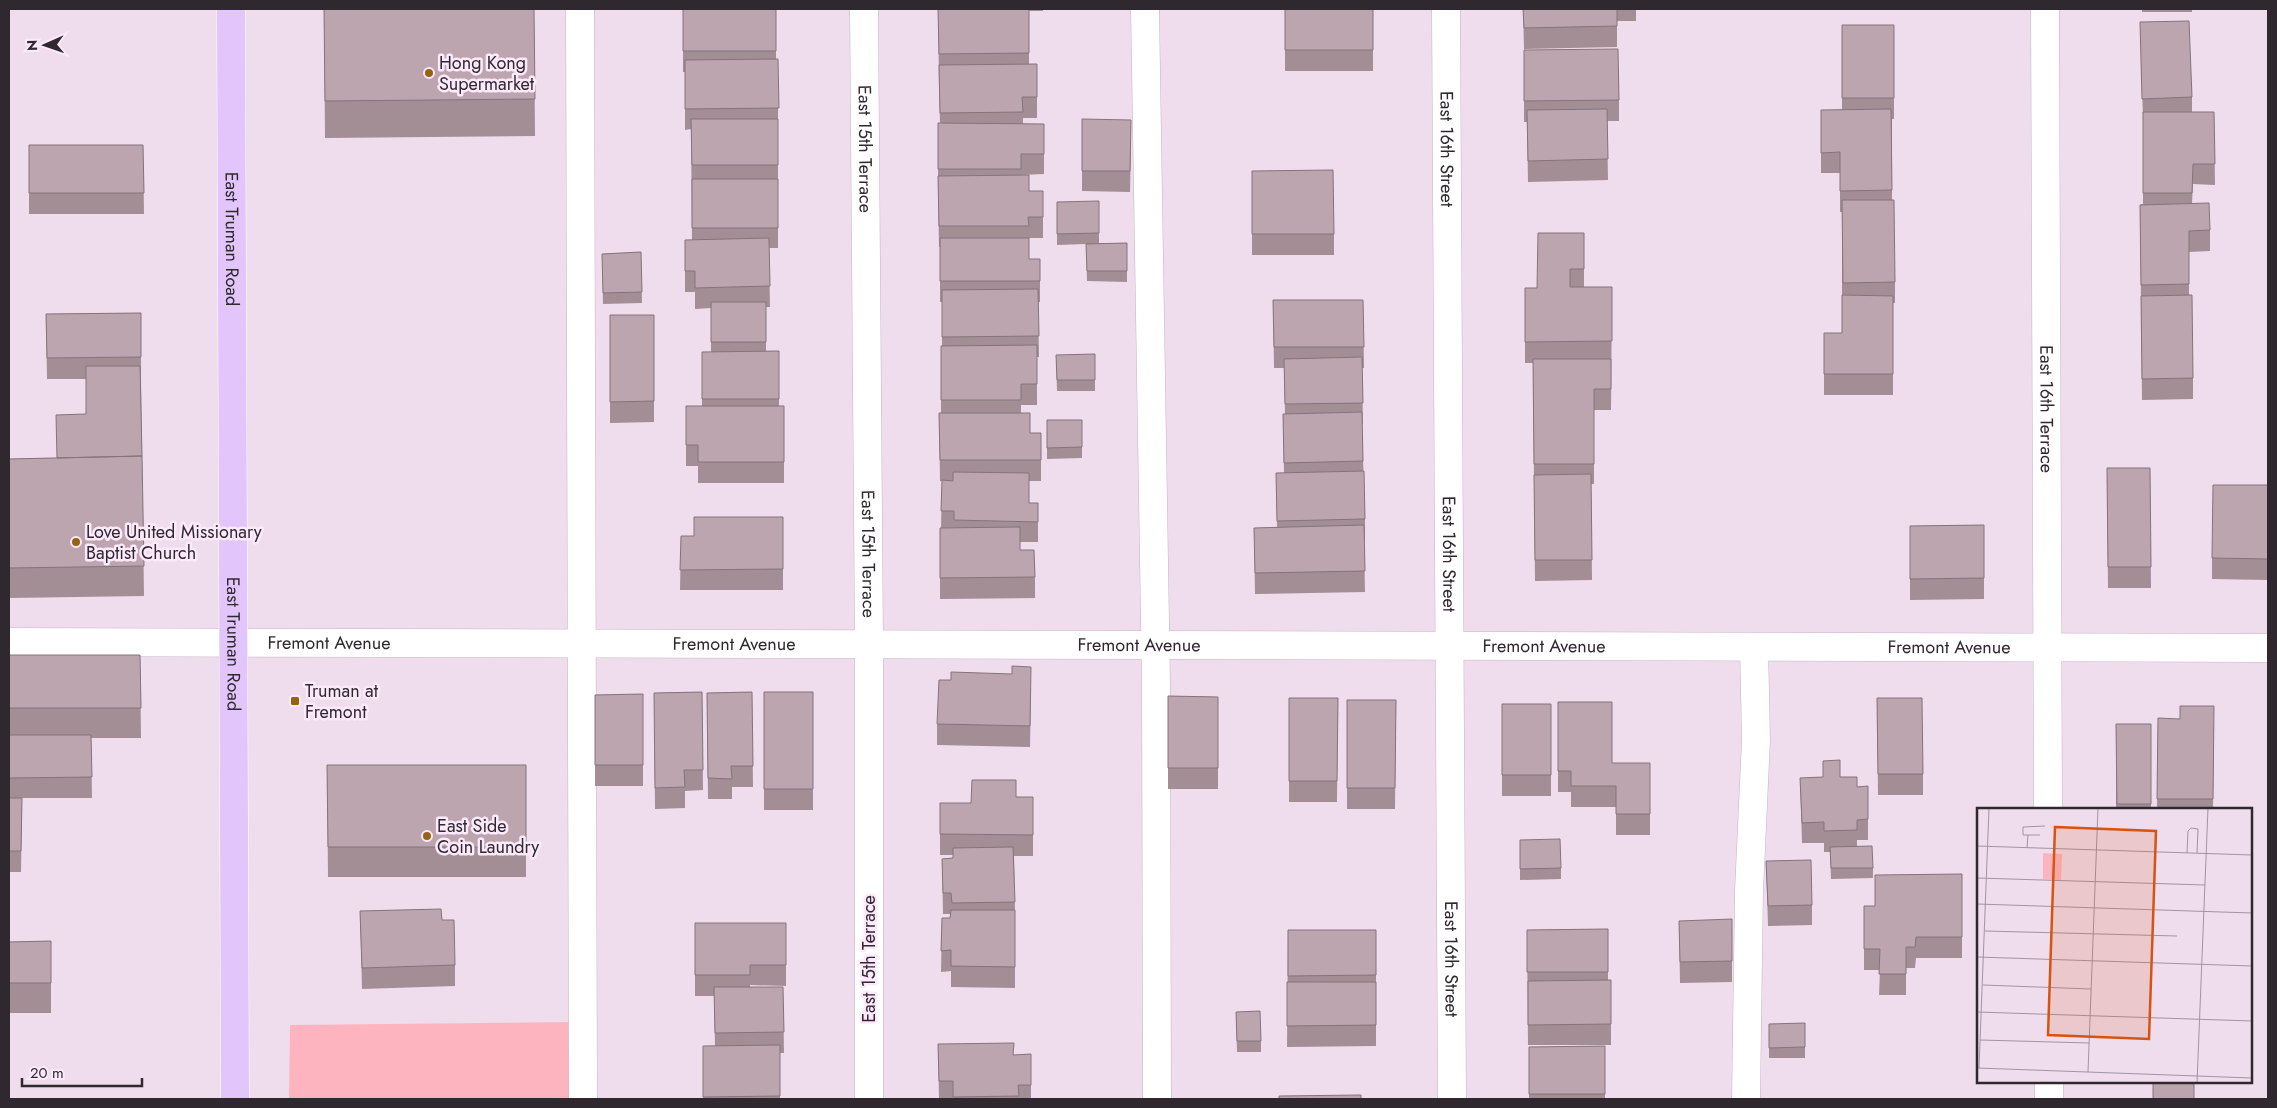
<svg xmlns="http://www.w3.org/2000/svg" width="2277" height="1108" viewBox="0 0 2277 1108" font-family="Jost,sans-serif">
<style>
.green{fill:#feb4be}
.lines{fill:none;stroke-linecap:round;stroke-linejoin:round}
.minor-casing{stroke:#c6b4c5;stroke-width:29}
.major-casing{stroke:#fff;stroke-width:29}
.minor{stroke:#fff;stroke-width:28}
.major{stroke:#e2c5fa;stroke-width:28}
.wall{fill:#a38e96}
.building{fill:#bda5af;stroke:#84747a}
.poi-dot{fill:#956314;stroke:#fce9fb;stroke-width:2}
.labels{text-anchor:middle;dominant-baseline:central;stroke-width:5;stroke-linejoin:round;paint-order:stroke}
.poi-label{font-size:18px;fill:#2f282f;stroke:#fce9fb;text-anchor:start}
.street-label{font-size:18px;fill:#2f282f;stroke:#fce9fb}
.inset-road{fill:none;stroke:#a294a1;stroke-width:1}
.view{fill:#d65410;fill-opacity:0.15;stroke:#d65410;stroke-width:2.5}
.inset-edge{fill:none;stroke:#2f282f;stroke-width:2.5}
</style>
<rect width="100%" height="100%" fill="#efdced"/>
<path class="green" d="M573,1022V1099H289L290,1025Z"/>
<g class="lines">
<g class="minor-casing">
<g id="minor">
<path d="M580,9L583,1099"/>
<path id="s1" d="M864,9L869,644V1099"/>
<path d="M1145,9L1156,684L1157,1099"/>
<path id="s2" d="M1446,9L1452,1099"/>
<path id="s3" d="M2045,9L2048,809"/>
<path id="s4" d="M9,642L2268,648"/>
<path d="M2049,1082V1099"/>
<path d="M1746,1099L1749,891L1756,740L1754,647"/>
</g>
</g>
<g class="major-casing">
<g id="major">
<path id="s5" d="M231,9L235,1099"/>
</g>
</g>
<use href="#minor" class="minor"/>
<use href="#major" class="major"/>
</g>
<path class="wall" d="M324,9H534L535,136L325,138Z
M680,9H779V10H776V59H778V248H769L770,307H766V351H779V406H784V483H698V466H686V406H702V352H711V308L695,309V292H685V240H692L691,129L685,130V72H683V10H680Z
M938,9H1043V11H1029V64H1037V118H1023V124H1044V174L1021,175V176L1029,191H1043V238H1029V259H1040V302H1038L1039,357H1037V405H1021V413L1030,433H1041V481H1029V503H1038V542H1020V550L1035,577V598L940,599V528H941L942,481H940L939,413H941V346H942V302H940V247H939L938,190V123H940L939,86Z
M1285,9H1373V71H1285Z
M1523,9H1636V21H1617V47L1524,49Z
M2142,9H2192V12H2142Z
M2140,22L2192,97V112H2214L2215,185L2193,184L2192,203L2210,230V251L2189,252V295L2193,378V399L2142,400L2140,205L2143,204V119Z
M1842,25H1894V119H1892V200L1895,282V303H1893V395H1824V333H1842V212H1840V173H1821V110H1842Z
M1524,50L1619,100V121H1607L1608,180L1528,182L1527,122H1524Z
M1131,141L1130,192L1082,191V171Z
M29,145H143L144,214H29Z
M1252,171L1334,234V255H1252Z
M1057,202L1099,233V243H1127V282L1087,281L1086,244L1057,245Z
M1584,233V287H1612L1611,410H1594V484H1591L1592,580L1535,581L1534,484L1533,363H1525V288H1537Z
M641,252L642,303L603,304L602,254Z
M1273,300H1363L1364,368H1362L1363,424H1362L1365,519V540H1364L1365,592L1255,594L1254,528L1277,527L1276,473H1284L1283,414H1285L1284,368H1274Z
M141,313V378L144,596L9,598V459L57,458L86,414V379H47L46,314Z
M610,315H654V422L610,423Z
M1056,355L1095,380V391H1057Z
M1047,420H1082V458L1047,459Z
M2107,468H2150L2151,588H2108Z
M2268,485V580L2212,579V558Z
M783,517V590H680L681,536H694Z
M1984,525V599L1910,600V526Z
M9,655H140L141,738H91L92,798H22L21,872H9Z
M1031,688L1030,747L937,745V724Z
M702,692L703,790L685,791V808L655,809L654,693Z
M752,692L753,787H732V799H708L707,693Z
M764,692H813V810H764Z
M643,694V786H595V695Z
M1168,696L1218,697V789H1168Z
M1289,698H1338L1337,802H1289Z
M1877,698L1923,774V795H1878Z
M1347,700H1396L1395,809H1347Z
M1558,702L1612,763H1650V835H1616V807H1571V792H1558Z
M1502,704H1551V796H1502Z
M2158,718L2214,727L2213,809H2157Z
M2116,724H2151V809H2116Z
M327,765H526V877H328Z
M1840,777L1857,787L1868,786V840H1857V847L1873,868V878L1831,879L1830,852H1824V843H1802L1800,778Z
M1016,797H1033V856H1014L1015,910V988L951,987V971L941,972L942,918H950V914H943L942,859L953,858V855H940V803H971Z
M1520,840L1561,868V879L1520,880Z
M1766,861L1812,905V925L1768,926Z
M1962,874V958H1916L1915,968H1906V995H1879L1880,970H1864V906H1875Z
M360,911L442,920L455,965V986L362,989Z
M1679,921L1732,961V982L1680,983Z
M695,923H786V986L750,985V987H783L784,1053H780V1099H703V1046H715L714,996H695Z
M1608,929V980H1611V1045H1528L1527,930Z
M1288,930H1376V1046L1287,1047Z
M51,941V1013H9V942Z
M1236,1012L1261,1041V1052H1237Z
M1769,1024L1805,1047V1058H1769Z
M938,1044L1014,1055L1031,1054V1099H939Z
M1605,1046V1099H1529V1047Z"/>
<path class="building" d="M324,9H534L535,99L325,101Z
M683,9H776V51H683Z
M938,9H1029V53L939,54Z
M1285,9H1373V50H1285Z
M1523,9H1617V26L1524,28Z
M2189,21L2192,97L2142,99L2140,22Z
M1842,25H1894V98H1842Z
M1618,49L1619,100L1524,101V50Z
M778,59L779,108L685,109V60Z
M1037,64V97H1022L1023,112L940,113L939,65Z
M1607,109L1608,159L1528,161L1527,110Z
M1891,109L1892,190L1840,191V152L1821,153V110Z
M2143,112H2214L2215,164H2193L2192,193H2143Z
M691,119H778V165H692Z
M1082,119L1131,120L1130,171H1082Z
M938,123L1044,124V154H1021V169H938Z
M29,145H143L144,193H29Z
M1333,170L1334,234H1252V171Z
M1029,175V191H1043V217H1028L1029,226H939L938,176Z
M692,179H778V228H692Z
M1842,200H1894L1895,282L1843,283Z
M1099,201V233L1057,234V202Z
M2209,203L2210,230L2189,231V284L2141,285L2140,205Z
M1538,233H1584V269H1570V287H1612V341L1525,342V288H1537Z
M769,238L770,286L695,288V271H685V240Z
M940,238H1029V259H1040V281H940Z
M1127,243V271H1087L1086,244Z
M641,252L642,292L603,293L602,254Z
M1038,289L1039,336L942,337V290Z
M1842,295L1893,296V374H1824V333H1842Z
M2192,295L2193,378L2142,379L2141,296Z
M1273,300H1363L1364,347H1274Z
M711,302H766V342H711Z
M141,313V357L47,358L46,314Z
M610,315H654V401L610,402Z
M1037,345V384H1021V400H941V346Z
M779,351V399H702V352Z
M1095,354V380H1057L1056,355Z
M1362,357L1363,403L1285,404L1284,359Z
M1533,359H1611V389H1594V464H1534Z
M86,366H140L142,456L57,458L56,415L86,414Z
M686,406H784V462H698V445H686Z
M1362,412L1363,461L1284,463L1283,414Z
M939,413H1030V433H1041V460H940Z
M1047,420H1082V447L1047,448Z
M142,456L144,566L9,568V459Z
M2107,468H2150L2151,567H2108Z
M1364,471L1365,519L1277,521L1276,473Z
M953,472L1029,473V503H1038V522L954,520V511H941L942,480L953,481Z
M1591,474L1592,560H1535L1534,475Z
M2213,485H2268V559L2212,558Z
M694,517H783V569L680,570L681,536H694Z
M1364,525L1365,571L1255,573L1254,528Z
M1984,525V578L1910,579V526Z
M1020,527V550H1034L1035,577L940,578V528Z
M9,655H140L141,708H9Z
M1012,666L1031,667L1030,726L937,724L939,680H951V672L1012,674Z
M702,692L703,770H684L685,787L655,788L654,693Z
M752,692L753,766H731L732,779L708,778L707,693Z
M764,692H813V789H764Z
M643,694V765H595V695Z
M1168,696L1218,697V768H1168Z
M1289,698H1338L1337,781H1289Z
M1877,698H1922L1923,774H1878Z
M1347,700H1396L1395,788H1347Z
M1558,702H1612V763H1650V814H1616V786H1571V771H1558Z
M1502,704H1551V775H1502Z
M2180,706H2214L2213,799H2157L2158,718L2180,719Z
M2116,724H2151V804H2117Z
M9,735H91L92,777L9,778Z
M1840,760V777H1857V787L1868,786V819L1857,820V830L1824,831V822L1802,823L1800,778L1823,777V761Z
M327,765H526V847H328Z
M972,780H1016V797H1033V835L940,834V803H971Z
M9,798H22L21,851H9Z
M1560,839L1561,868L1520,869V840Z
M1872,846L1873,868H1831L1830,847Z
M1013,847L1015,902L952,903L951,893H943L942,859L953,858V848Z
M1811,860L1812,905L1768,906L1766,861Z
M1962,874V937H1916L1915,947H1906V974H1879L1880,949H1864V906H1875V875Z
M441,909L442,920H454L455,965L362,968L360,911Z
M951,910H1015V967L951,966V950L941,951L942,918H950Z
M1732,919V961L1680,962L1679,921Z
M695,923H786V965H750V975H695Z
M1608,929V972H1527V930Z
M1288,930H1376V975L1288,976Z
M51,941V983H9V942Z
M1611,980V1024L1528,1025V981Z
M1287,982H1376V1025L1287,1026Z
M714,987H783L784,1032L715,1033Z
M1260,1011L1261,1041H1237L1236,1012Z
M1805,1023V1047L1769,1048V1024Z
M1014,1043L1013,1055L1031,1054V1085H1018L1019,1096L953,1097V1081H939L938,1044Z
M780,1045V1096L703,1097V1046Z
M1605,1046V1094H1529V1047Z
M2153,1082H2194V1099H2153Z
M1361,1095V1099H1279V1096Z"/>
<g class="poi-dot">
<circle cx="429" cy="73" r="5"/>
<circle cx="76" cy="542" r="5"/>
<rect x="290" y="696" width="10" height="10" rx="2.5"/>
<circle cx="427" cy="836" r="5"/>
</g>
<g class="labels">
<g class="poi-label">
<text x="439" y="63">Hong Kong<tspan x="439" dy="21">Supermarket</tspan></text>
<text x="86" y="532">Love United Missionary<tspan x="86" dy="21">Baptist Church</tspan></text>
<text x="305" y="691">Truman at<tspan x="305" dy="21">Fremont</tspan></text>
<text x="437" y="826">East Side<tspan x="437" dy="21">Coin Laundry</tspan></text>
</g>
<g class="street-label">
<text stroke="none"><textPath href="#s1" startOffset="140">East 15th Terrace</textPath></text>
<text stroke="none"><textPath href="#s2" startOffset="140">East 16th Street</textPath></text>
<text stroke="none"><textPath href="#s5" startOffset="230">East Truman Road</textPath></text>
<text stroke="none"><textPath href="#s3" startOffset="400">East 16th Terrace</textPath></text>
<text stroke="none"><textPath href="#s1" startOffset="545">East 15th Terrace</textPath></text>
<text stroke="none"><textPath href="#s2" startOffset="545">East 16th Street</textPath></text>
<text stroke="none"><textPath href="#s4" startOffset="320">Fremont Avenue</textPath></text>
<text stroke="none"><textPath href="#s5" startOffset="635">East Truman Road</textPath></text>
<text stroke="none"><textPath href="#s4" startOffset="725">Fremont Avenue</textPath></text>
<text stroke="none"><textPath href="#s4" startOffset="1130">Fremont Avenue</textPath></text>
<text stroke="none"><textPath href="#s4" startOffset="1535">Fremont Avenue</textPath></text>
<text stroke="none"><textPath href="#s4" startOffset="1940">Fremont Avenue</textPath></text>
<text transform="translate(869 959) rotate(-90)">East 15th Terrace</text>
<text stroke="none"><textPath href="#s2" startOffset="950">East 16th Street</textPath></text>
</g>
</g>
<g transform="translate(1977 808)">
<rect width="275" height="275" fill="#efdced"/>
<path d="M66,45L85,46L84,72L66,71Z" fill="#feb4be"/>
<path class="inset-road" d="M51,27H46V19L68,18M0,38L275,47M50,40L51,27H63M210,45L211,23L214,20L221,21L220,45M0,70L228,77M0,96L275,105M8,123L200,128M0,149L275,158M6,177L114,181M0,204L275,213M3,232L112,235M0,260L275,270M2,260L12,0M111,264L121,0M220,275L231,0"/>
<path class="view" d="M78,19L179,23L172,231L71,227Z"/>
<rect width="275" height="275" class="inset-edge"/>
</g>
<rect width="2277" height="1108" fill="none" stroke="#2f282f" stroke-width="20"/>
<g transform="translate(45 45) rotate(268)" stroke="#fce9fb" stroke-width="4" paint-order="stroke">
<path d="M0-4L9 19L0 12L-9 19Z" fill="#2f282f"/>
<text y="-8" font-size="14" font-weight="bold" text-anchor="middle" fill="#2f282f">N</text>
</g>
<path d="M22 1078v8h120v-8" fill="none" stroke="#2f282f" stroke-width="2.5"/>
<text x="30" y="1078" font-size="15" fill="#2f282f" stroke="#fce9fb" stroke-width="4" paint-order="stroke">20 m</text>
</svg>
